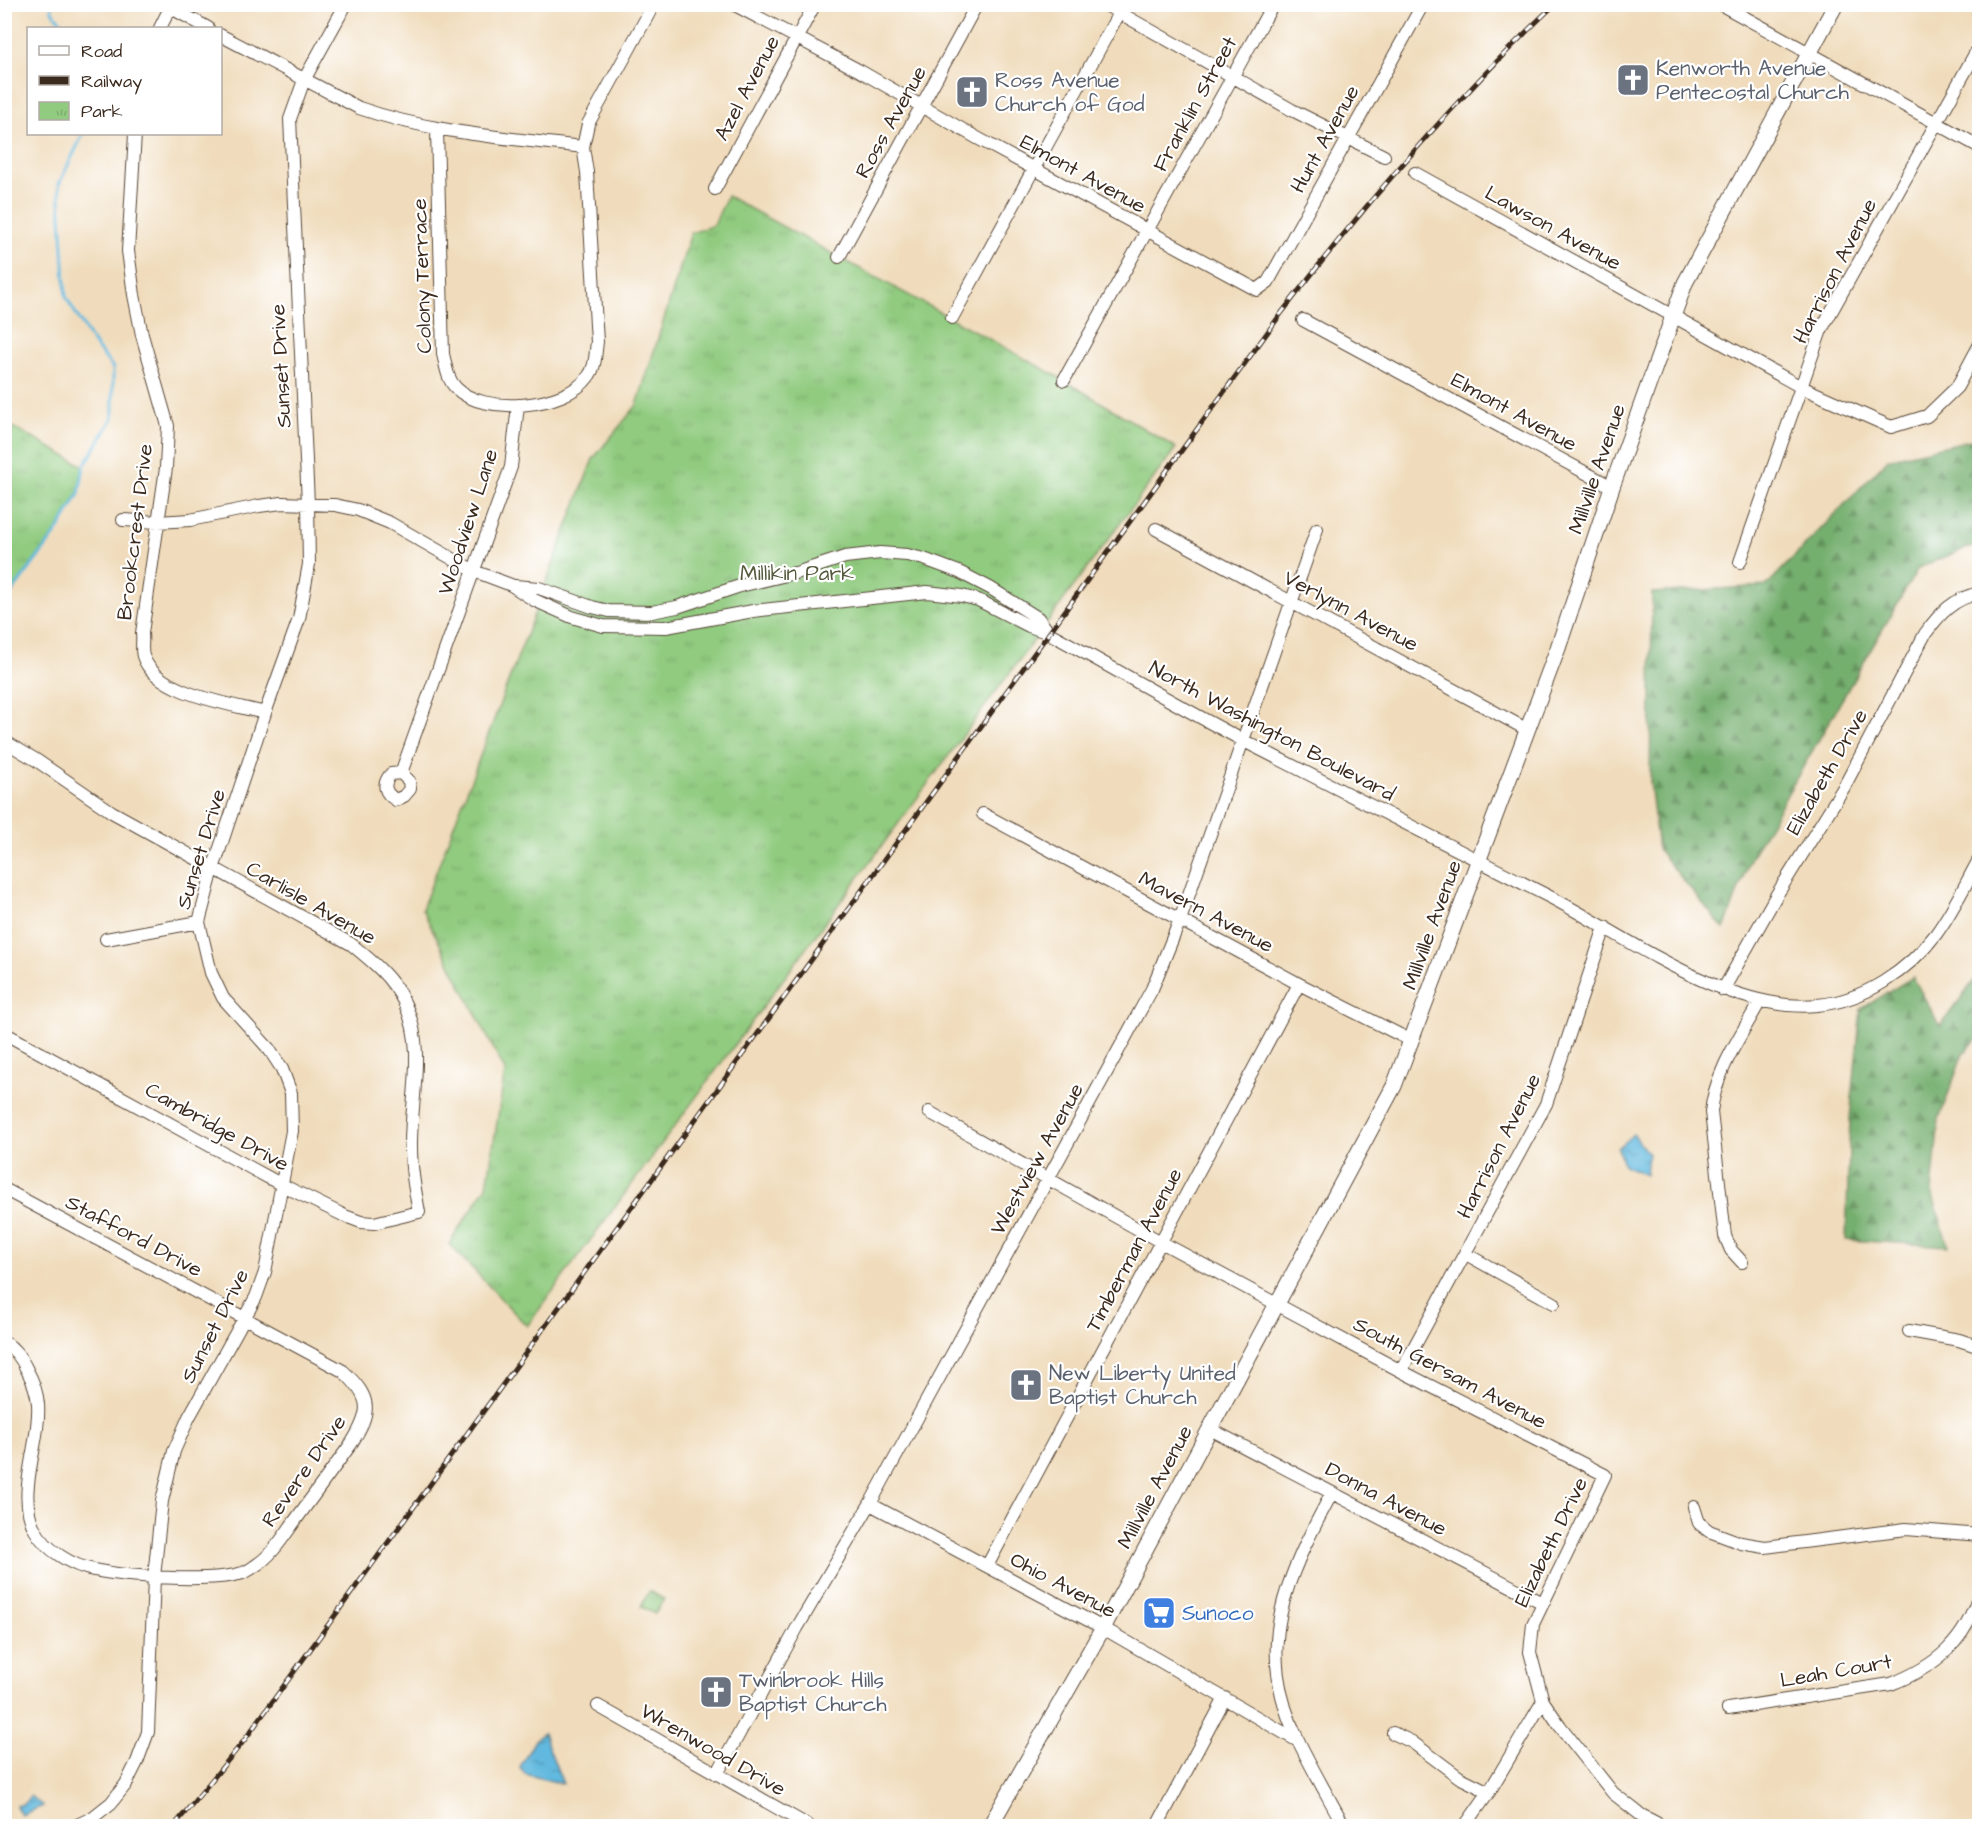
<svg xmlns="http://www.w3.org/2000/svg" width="1984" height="1831" viewBox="0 0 1984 1831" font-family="'Architects Daughter',sans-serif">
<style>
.forest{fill:url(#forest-firs);stroke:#586c46;stroke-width:1.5}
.park{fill:url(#park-tufts);stroke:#667a4e;stroke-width:1.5}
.water{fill:url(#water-ripples);stroke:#4e727e;stroke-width:1.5}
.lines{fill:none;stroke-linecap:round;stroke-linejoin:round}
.stream{stroke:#62b9df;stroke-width:3}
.minor-casing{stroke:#564536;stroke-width:14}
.major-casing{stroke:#564536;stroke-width:17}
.minor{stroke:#fff;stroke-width:12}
.major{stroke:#fff;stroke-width:15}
.rail-casing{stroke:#3b2a1e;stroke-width:5}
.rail{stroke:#fff;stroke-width:3;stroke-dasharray:9;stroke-linecap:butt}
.labels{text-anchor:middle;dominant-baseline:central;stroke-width:4.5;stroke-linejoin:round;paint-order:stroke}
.worship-label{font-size:21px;fill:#5b616d;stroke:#fff;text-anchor:start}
.street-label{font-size:21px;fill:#3b2a1e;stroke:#fff}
.park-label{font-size:21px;fill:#545a3b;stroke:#fff}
.shop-label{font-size:21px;fill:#366cbe;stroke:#fff;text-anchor:start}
</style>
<defs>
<pattern id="forest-firs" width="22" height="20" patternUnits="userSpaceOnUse" patternTransform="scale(1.5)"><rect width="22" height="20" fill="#74af6e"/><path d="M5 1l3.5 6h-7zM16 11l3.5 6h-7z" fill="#608f5a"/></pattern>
<pattern id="park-tufts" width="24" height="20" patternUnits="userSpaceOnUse" patternTransform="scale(1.5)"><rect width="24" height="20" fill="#90cb7f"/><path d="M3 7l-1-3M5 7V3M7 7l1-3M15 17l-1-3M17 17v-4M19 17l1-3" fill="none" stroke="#7dae6d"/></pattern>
<pattern id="water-ripples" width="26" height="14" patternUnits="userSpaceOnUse" patternTransform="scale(1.5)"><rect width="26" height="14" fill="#62b9df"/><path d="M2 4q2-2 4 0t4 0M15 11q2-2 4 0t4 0" fill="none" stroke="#5297b4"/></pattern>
</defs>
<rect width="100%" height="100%" fill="#fff"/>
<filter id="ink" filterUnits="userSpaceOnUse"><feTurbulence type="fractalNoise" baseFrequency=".0167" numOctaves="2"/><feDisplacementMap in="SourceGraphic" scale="12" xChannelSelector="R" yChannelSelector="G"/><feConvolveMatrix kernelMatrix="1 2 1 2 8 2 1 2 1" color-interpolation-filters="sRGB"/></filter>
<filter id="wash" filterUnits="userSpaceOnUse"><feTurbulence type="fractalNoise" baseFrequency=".008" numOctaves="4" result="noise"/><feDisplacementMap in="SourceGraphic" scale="24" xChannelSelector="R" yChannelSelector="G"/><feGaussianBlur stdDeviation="1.35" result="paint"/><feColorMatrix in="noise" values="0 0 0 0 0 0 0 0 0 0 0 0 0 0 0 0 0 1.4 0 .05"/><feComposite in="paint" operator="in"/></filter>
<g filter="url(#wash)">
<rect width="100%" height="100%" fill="#f0dcbc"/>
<path class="forest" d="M1979,438V543L1918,568L1751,857L1724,929L1658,850L1650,782L1652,593L1766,586L1888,459Z
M1979,974V1037L1963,1054L1939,1119L1932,1192L1948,1246L1846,1240L1850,1118L1861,1009L1913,977L1940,1026Z"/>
<path class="park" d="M727,196L1064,380L1176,448L527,1326L449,1244L487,1186L505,1071L422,909L593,459L637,405L691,233L714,225Z
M5,423L84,466L79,494L57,532L5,603Z
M649,1591L664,1599L655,1614L641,1607Z"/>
<path class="water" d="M1633,1134L1648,1154L1646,1175L1623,1165L1618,1148Z
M543,1733L563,1784L525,1774L520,1767L535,1740Z
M30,1796L43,1806L21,1815L16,1806L24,1804Z"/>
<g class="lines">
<path class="stream" d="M51,4L52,11L66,28
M4,603L57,532L79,494L84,466L113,418V368L92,341L66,297L59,184L83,134"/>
</g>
</g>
<g filter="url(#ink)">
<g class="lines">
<g class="minor-casing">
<path id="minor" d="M164,4L208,28
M733,4L860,71L979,139L1257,290L1268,282L1423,4
M1104,4L1292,110L1384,156
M1720,4L1980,147
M160,28L170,8
M220,35L359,108C431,133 508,138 583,147
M437,130L443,354C446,366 447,379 456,388C483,416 566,408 588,377C596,367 595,355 597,342L587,172L583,147L588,124L654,4
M135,134L128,251L134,295L142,335L168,426L166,468L142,633C143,640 141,650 143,656C155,694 231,704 265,713
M1415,173L1801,387L1891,427L1927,416L1957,387L1980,344
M715,189L815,4
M839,257L977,4
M952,318L1124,4
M1303,320L1612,487
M1064,380L1273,4
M123,520L158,522L190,520L259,506L282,503L335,505L358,510L390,523L474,571L511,585L534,600L572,617L603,626L666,627L753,611L927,592L962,596L978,600L1029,626L1049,633C1115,669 1180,707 1246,742C1346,794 1447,845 1548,896C1625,935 1728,1014 1817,1005C1864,1001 1908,971 1936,934C1953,911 1966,883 1980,858
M1156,529L1526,729
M1740,562L1821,330L1980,45
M515,586L539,588L592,607L609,611L652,612L677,607L740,586L799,572L845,557L880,553L907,555L924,559L959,572L990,588L1038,618L1049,633
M4,741L36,760L112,812L351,944C372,961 392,977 404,1002C427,1048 410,1099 411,1148C411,1170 415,1191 419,1212L374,1223L361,1222L345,1216L282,1185L4,1033
M401,773L409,781L410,789L404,796L396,800C384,793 382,784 391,774L401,773L511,467L518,405
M983,814L1299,984L1412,1041
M106,939L199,922
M1723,990L1776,896L1844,787L1925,634C1940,613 1954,598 1980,593
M929,1112L1161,1242L1401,1371L1605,1475L1533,1624L1530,1652L1543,1701L1560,1726L1613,1793L1641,1815L1662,1826
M4,1189L343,1371C372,1398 372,1411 351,1444C333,1469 315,1493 297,1518C285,1534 273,1555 255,1566C251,1569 245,1573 239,1574C207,1582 127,1577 94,1570C72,1566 46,1550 35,1530C15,1493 41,1444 38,1404C37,1392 33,1381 27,1370C22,1359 14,1348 4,1342
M1466,1254L1554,1303
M1742,1262L1731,1250L1725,1236L1711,1112C1715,1072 1741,1036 1760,1001
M1909,1331L1959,1340L1980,1347
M1401,1371L1546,1104L1605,927
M1210,1429L1543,1603
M1332,1493C1286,1578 1252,1647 1299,1742C1313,1771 1329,1798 1344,1826
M870,1504L1103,1628L1298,1741
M1694,1507L1699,1523L1709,1531L1741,1543L1765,1547L1906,1529L1980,1535
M987,1566L1299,984
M598,1706L809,1826
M1728,1709L1891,1684C1937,1666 1966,1641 1980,1592
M1393,1733L1412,1742L1459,1777L1489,1792
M717,1774L797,1628L870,1504L1152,989L1180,920L1317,529
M75,1826L92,1818L111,1803L126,1784L137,1762L148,1732L154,1577L162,1501L174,1451L189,1417L256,1297L265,1272L292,1131L291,1093L282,1069L269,1049L223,998L211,973L199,922L213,869L265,713L299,619L309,564L308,503L290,119L304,80L346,4
M1157,1826L1225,1698
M1465,1826L1489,1792L1543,1701"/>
</g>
<g class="major-casing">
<path id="major" d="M990,1826L1103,1628L1394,1086L1558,648L1612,487L1685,283L1836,4"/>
</g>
<use href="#minor" class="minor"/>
<use href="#major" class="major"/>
<g class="rail-casing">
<path id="rail" d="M174,1826L243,1742L1280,315C1364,205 1454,100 1555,4"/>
</g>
<use href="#rail" class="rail"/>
</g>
</g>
<defs>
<g id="church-square" transform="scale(1.725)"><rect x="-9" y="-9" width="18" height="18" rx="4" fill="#6b7280" stroke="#fff"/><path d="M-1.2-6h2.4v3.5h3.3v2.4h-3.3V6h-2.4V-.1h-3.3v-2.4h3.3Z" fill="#fff"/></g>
<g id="supermarket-square" transform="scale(1.725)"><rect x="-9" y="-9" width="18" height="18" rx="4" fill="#3f7fe0" stroke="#fff"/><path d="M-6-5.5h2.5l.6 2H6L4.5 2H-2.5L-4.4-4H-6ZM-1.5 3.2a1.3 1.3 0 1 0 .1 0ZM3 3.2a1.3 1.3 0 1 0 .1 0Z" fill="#fff"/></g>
</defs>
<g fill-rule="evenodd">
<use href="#church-square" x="1633" y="80"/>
<use href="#church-square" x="972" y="92"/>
<use href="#church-square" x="1026" y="1385"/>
<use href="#supermarket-square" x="1159" y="1613"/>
<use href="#church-square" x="716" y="1692"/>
</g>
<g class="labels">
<g class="worship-label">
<text x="1656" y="68">Kenworth Avenue<tspan x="1656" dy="24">Pentecostal Church</tspan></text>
<text x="995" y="80">Ross Avenue<tspan x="995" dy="24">Church of God</tspan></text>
<text x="1049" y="1373">New Liberty United<tspan x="1049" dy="24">Baptist Church</tspan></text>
<text x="739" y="1680">Twinbrook Hills<tspan x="739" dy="24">Baptist Church</tspan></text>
</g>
<g class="street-label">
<text transform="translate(747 88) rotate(-62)">Azel Avenue</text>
<text transform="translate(1195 104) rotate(-61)">Franklin Street</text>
<text transform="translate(891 122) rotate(-61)">Ross Avenue</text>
<text transform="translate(1325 139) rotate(-61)">Hunt Avenue</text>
<text transform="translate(1083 174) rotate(29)">Elmont Avenue</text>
<text transform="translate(1553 228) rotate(29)">Lawson Avenue</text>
<text transform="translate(1835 271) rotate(-63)">Harrison Avenue</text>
<text transform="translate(422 276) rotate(-92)">Colony Terrace</text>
<text transform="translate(281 366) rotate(-93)">Sunset Drive</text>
<text transform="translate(1514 412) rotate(29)">Elmont Avenue</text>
<text transform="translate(1597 469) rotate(-71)">Millville Avenue</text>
<text transform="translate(468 522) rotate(-72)">Woodview Lane</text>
<text transform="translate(135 532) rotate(-83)">Brookcrest Drive</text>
<text transform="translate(1351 611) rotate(28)">Verlynn Avenue</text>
<text transform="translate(1272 731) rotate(28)">North Washington Boulevard</text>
<text transform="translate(1827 772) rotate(-60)">Elizabeth Drive</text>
<text transform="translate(201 849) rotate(-73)">Sunset Drive</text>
<text transform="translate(311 903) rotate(30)">Carlisle Avenue</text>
<text transform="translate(1206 912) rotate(28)">Mavern Avenue</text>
<text transform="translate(1432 925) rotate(-70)">Millville Avenue</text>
<text transform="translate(217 1127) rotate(29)">Cambridge Drive</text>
<text transform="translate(1499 1146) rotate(-63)">Harrison Avenue</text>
<text transform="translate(1037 1159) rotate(-61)">Westview Avenue</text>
<text transform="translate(134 1236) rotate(28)">Stafford Drive</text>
<text transform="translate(1134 1250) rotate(-62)">Timberman Avenue</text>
<text transform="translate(215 1326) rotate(-63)">Sunset Drive</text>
<text transform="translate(1450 1373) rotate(28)">South Gersam Avenue</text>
<text transform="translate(304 1471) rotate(-55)">Revere Drive</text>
<text transform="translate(1155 1487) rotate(-62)">Millville Avenue</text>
<text transform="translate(1386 1499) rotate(28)">Donna Avenue</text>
<text transform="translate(1551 1542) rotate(-64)">Elizabeth Drive</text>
<text transform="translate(1063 1585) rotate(28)">Ohio Avenue</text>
<text transform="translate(1836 1671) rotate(-10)">Leah Court</text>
<text transform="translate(713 1750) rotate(30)">Wrenwood Drive</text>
</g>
<g class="park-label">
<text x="797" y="573">Millikin Park</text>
</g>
<g class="shop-label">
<text x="1182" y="1613">Sunoco</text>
</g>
</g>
<rect width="1984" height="1831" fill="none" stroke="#fff" stroke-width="24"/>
<rect x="27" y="27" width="195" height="108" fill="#ffffff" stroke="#b1aaa5" stroke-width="1.5"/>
<rect x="39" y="46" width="30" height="9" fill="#ffffff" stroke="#b1aaa5" stroke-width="1.5"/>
<text x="81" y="57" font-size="18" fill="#3b2a1e">Road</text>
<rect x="39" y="76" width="30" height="9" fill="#3b2a1e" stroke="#b1aaa5" stroke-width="1.5"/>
<text x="81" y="87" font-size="18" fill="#3b2a1e">Railway</text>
<rect x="39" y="102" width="30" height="18" fill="url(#park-tufts)" stroke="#b1aaa5" stroke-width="1.5"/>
<text x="81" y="117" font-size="18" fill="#3b2a1e">Park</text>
</svg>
